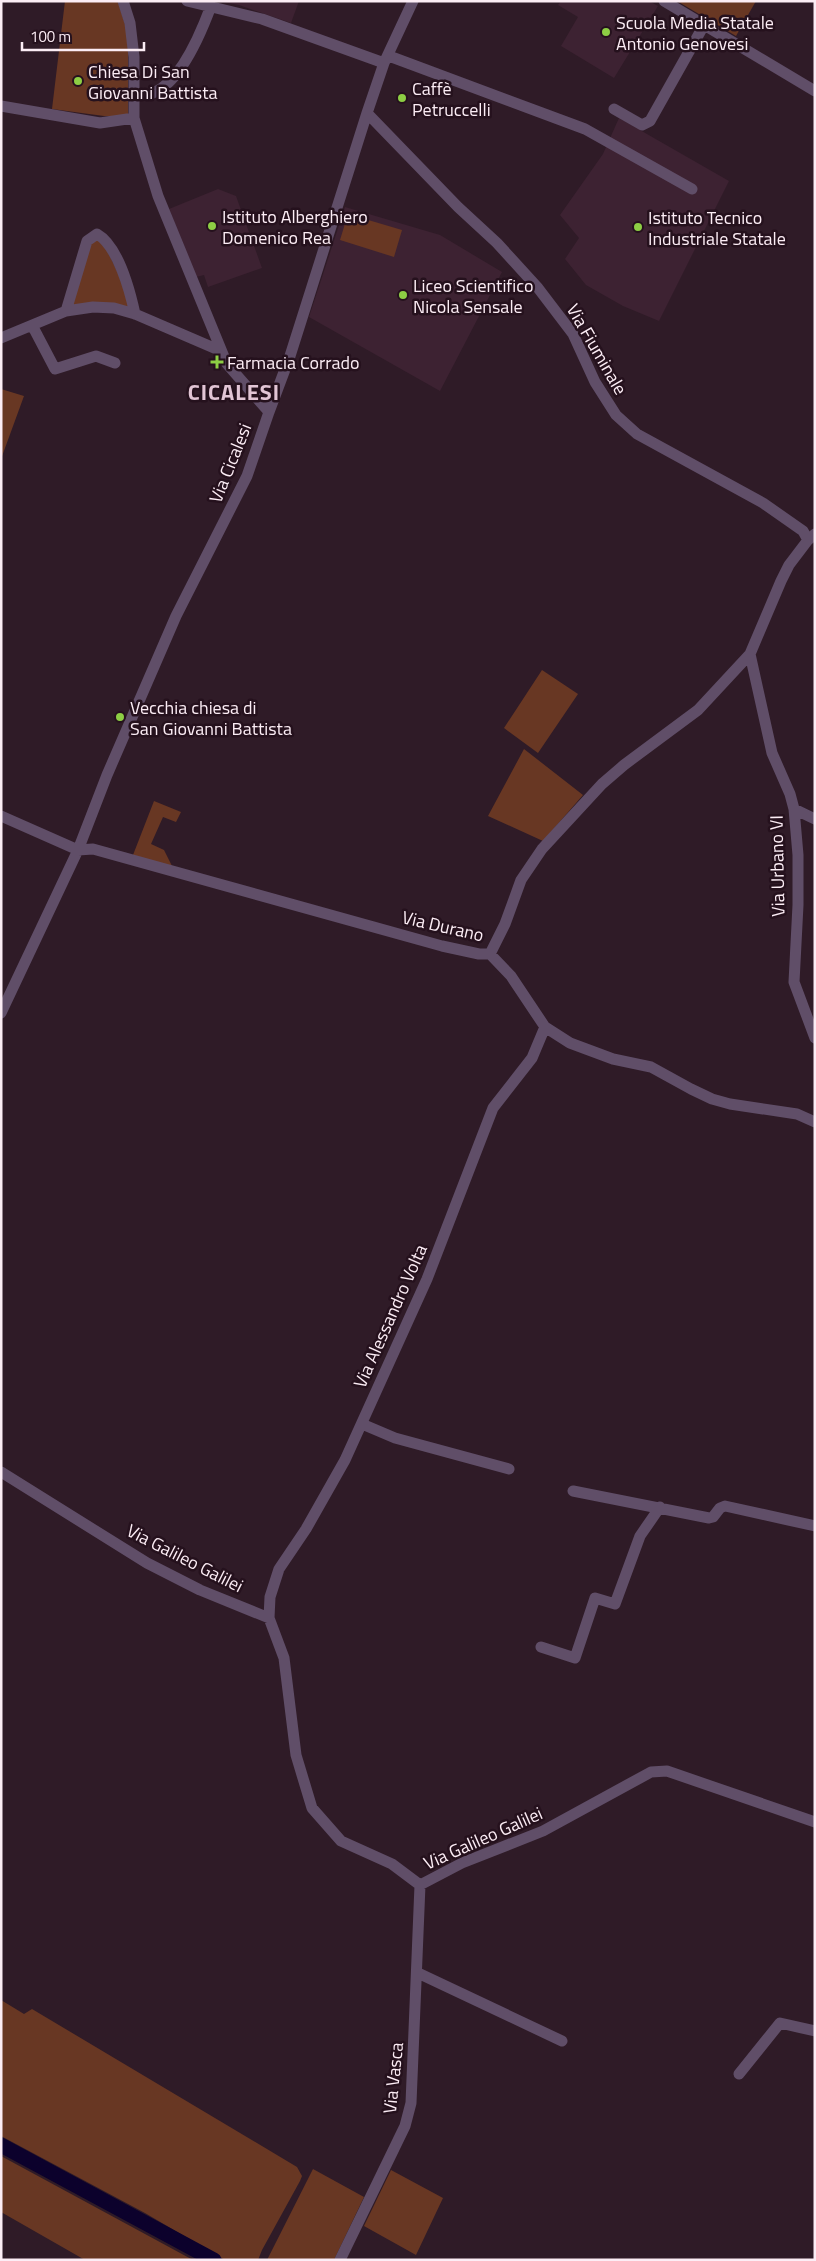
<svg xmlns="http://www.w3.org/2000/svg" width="816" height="2261" viewBox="0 0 816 2261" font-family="'Titillium Web',sans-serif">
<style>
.built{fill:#3d2232}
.green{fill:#683723}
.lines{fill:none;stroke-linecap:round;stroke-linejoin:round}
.river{stroke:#0c012c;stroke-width:15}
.minor{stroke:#604e68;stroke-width:11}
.poi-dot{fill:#8dce44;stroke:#25111d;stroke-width:2}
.labels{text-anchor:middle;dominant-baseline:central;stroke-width:5;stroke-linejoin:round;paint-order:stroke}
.poi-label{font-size:18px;fill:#fcedf5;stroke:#25111d;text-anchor:start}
.street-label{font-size:18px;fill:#fcedf5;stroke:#25111d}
.district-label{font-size:22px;font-weight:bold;letter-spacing:1px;fill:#e2c5d5;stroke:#25111d}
</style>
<rect width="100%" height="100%" fill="#2f1b27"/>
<path class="built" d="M218,1H299L291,23L239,5Z
M561,1H649L658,6L614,78L561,46L578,17L558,5Z
M619,118L729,181L659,321L623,306L586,285L565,259L579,238L560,215L603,154Z
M218,189L236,196L262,268L208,287L204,275L196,277L169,209Z
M345,207L440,235L502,272L440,391L309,317Z"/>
<path class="green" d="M65,1H117L119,5L128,34V116H104L52,109Z
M677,1H756L736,36Z
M348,214L402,230L394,257L340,240Z
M92,240H102L118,273L130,307L72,305Z
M1,389L24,396L1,459Z
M542,670L578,694L538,753L504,728Z
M524,749L583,795L543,841L488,816Z
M154,801L181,812L176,822L163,817L151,844L164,850L173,868L133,855Z
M1,2000L24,2014L32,2009L297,2167L302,2176L300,2181L262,2250L258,2260H225L145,2213L1,2136Z
M1,2156L193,2260H85L1,2212Z
M313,2169L364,2197L334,2260H267Z
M391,2170L443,2198L416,2255L364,2226Z"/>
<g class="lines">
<path class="river" d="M1,2145L214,2260"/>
<path class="minor" d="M187,1L262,19L384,63
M664,1L815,91
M389,56L585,129L692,189
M133,96C140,95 147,95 153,93C181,82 201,33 211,6
M1,106L100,123L134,118
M614,109L642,125L650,121L704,25
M367,113L458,207L497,243L538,288L573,334L595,382L616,415L637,434L763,503L803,531L808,540
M66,311L87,241L97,234C118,246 130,291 135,314
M33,327L55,369L96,356L115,363
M1,338L66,311L93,307L114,308L135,314L221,351
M269,412L290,356L367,113L384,63L413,1
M750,654L772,753L790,794L794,809L798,855V905L794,982L815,1038
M794,809L815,819
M1,816L78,850L93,849L442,946L479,954H490L511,976L545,1027L570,1043L613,1059L651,1067L691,1089L712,1099L730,1104L797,1114L815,1122
M490,954L505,924L521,880L542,849L602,784L624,765L698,710L750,654L781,581L789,565L808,540L815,534
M1,1013L78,850L107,775L176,616L247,476L269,412L227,364L158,196L134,118V57L130,23L123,1
M362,1424L395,1438L509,1469
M1,1472L147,1563L200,1590L269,1618L284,1658L296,1755L312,1808L341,1841L392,1864L420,1885L462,1863L543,1831L651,1772L667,1771L815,1822
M573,1491L709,1518L713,1517L720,1508L725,1506L815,1526
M269,1618L270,1597L279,1569L306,1529L345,1460L427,1279L493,1108L532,1058L545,1027
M541,1647L575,1658L595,1598L615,1604L640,1536L660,1507
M418,1973L562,2041
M739,2074L780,2023L815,2031
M340,2260L405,2126L411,2103L420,1885"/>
</g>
<g class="poi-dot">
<circle cx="606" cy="32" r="5"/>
<circle cx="78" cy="81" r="5"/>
<circle cx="402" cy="98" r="5"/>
<circle cx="212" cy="226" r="5"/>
<circle cx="638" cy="227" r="5"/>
<circle cx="403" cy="295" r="5"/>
<path d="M214.5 354.5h5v5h5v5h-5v5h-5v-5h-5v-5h5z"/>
<circle cx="120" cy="717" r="5"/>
</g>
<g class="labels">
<g class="poi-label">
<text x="616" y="22">Scuola Media Statale<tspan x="616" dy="21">Antonio Genovesi</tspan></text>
<text x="88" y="71">Chiesa Di San<tspan x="88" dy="21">Giovanni Battista</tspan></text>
<text x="412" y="88">Caffè<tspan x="412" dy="21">Petruccelli</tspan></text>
<text x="222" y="216">Istituto Alberghiero<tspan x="222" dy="21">Domenico Rea</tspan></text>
<text x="648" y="217">Istituto Tecnico<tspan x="648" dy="21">Industriale Statale</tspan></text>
<text x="413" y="285">Liceo Scientifico<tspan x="413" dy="21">Nicola Sensale</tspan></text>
<text x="227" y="362">Farmacia Corrado</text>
<text x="130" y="707">Vecchia chiesa di<tspan x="130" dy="21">San Giovanni Battista</tspan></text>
</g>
<g class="street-label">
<text transform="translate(597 349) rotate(60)">Via Fiuminale</text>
<text transform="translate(230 463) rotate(-68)">Via Cicalesi</text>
<text transform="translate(777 866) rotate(-91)">Via Urbano VI</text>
<text transform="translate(443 926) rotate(13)">Via Durano</text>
<text transform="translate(390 1316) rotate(-66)">Via Alessandro Volta</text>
<text transform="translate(185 1558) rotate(27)">Via Galileo Galilei</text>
<text transform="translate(483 1838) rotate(-24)">Via Galileo Galilei</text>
<text transform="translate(393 2078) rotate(-84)">Via Vasca</text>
</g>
<g class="district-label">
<text x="234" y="392">CICALESI</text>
</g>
</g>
<rect width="816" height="2261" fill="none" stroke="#fcedf5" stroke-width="5"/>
<path d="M22 42v8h122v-8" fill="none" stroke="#fcedf5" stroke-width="2.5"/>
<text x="30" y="42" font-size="15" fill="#fcedf5" stroke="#25111d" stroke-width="4" paint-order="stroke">100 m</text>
</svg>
